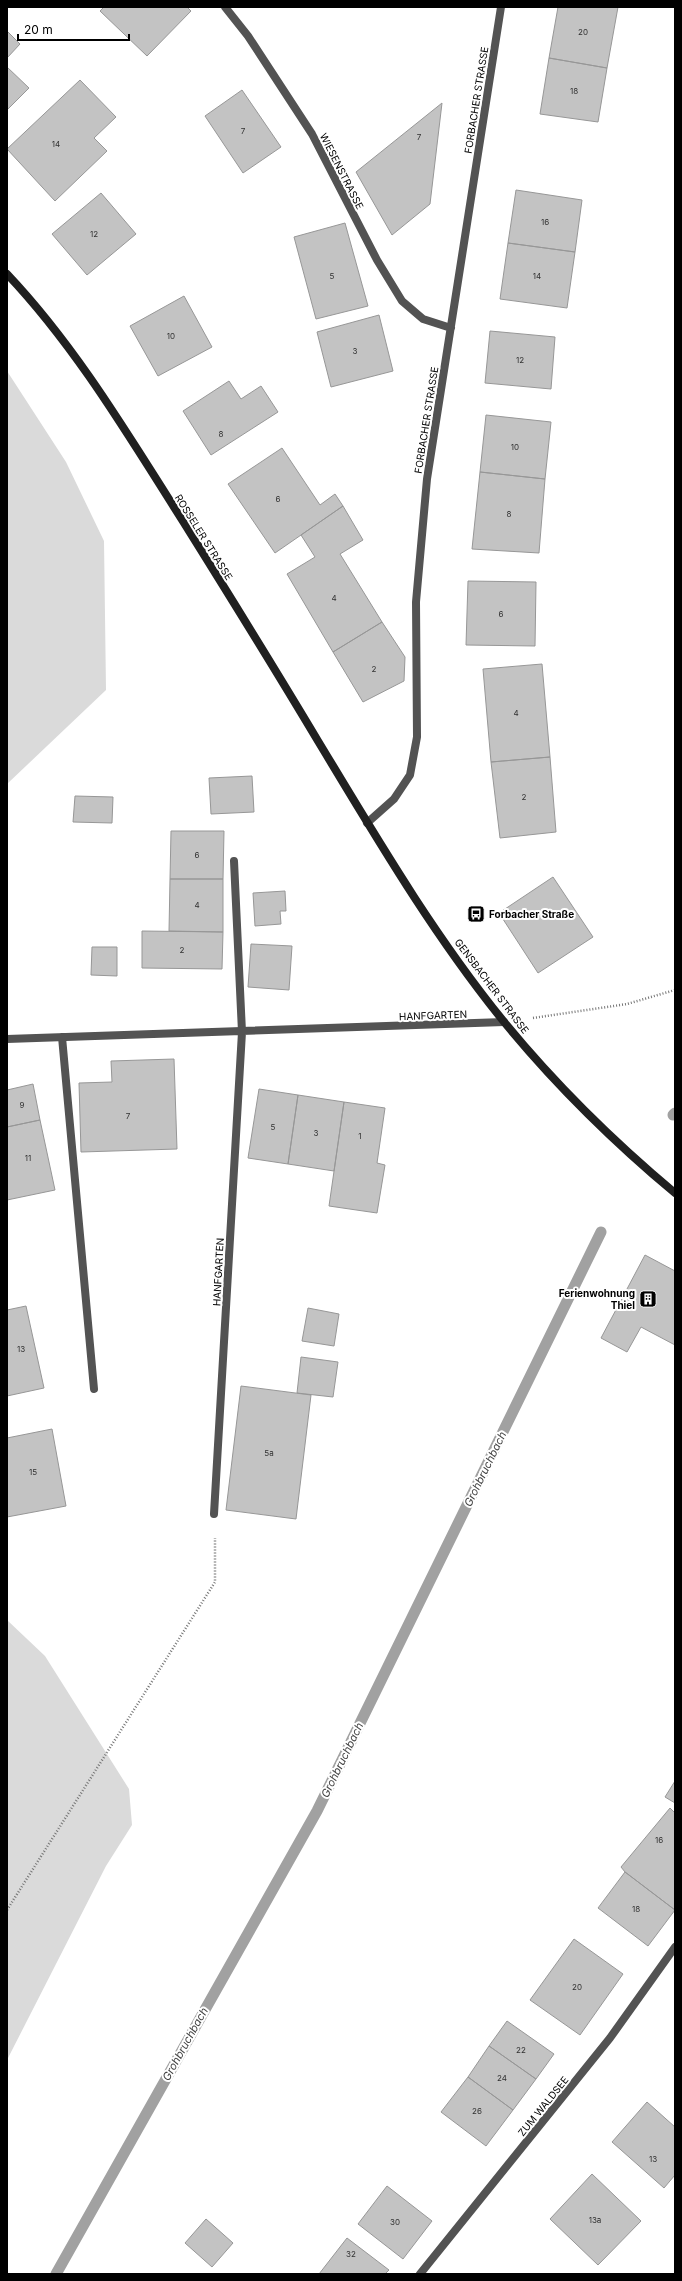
<svg xmlns="http://www.w3.org/2000/svg" width="682" height="2281" viewBox="0 0 682 2281" font-family="Inter,sans-serif">
<style>
.green{fill:#dadada}
.lines{fill:none;stroke-linecap:round;stroke-linejoin:round}
.stream{stroke:#a1a1a1;stroke-width:11}
.building{fill:#c3c3c3;stroke:#979797}
.path{stroke:#757575;stroke-width:2.5;stroke-dasharray:1 2;stroke-linecap:butt}
.lane{stroke:#535353;stroke-width:8}
.street{stroke:#535353;stroke-width:8}
.secondary{stroke:#202020;stroke-width:8}
.labels{text-anchor:middle;dominant-baseline:central;stroke-width:4;stroke-linejoin:round;paint-order:stroke}
.number-label{font-size:8px;fill:#313131}
.street-label{font-size:10px;fill:#000;stroke:#fff}
.poi-label{font-size:10px;font-weight:bold;fill:#000;stroke:#fff;text-anchor:start}
.water-label{font-size:11px;font-style:italic;fill:#424242;stroke:#fff}
</style>
<rect width="100%" height="100%" fill="#fff"/>
<path class="green" d="M7,371L66,462L104,541L106,690L7,784Z
M7,1620L45,1656L129,1789L132,1825L106,1866L7,2060Z"/>
<g class="lines">
<path class="stream" d="M673,1115L675,1113
M56,2274L317,1811L601,1232"/>
</g>
<path class="building" d="M104,7H187L191,11L147,56L100,11Z
M558,7H618L607,68L549,58Z
M7,31L20,44L7,58Z
M549,58L607,68L598,122L540,114Z
M7,67L29,88L7,110Z
M80,80L116,117L94,138L107,151L55,201L7,149Z
M242,90L281,147L243,173L205,116Z
M442,103L430,204L392,235L356,172Z
M516,190L582,200L575,252L508,243Z
M101,193L136,234L87,275L52,234Z
M345,223L368,306L316,319L294,237Z
M508,243L575,252L567,308L500,299Z
M184,296L212,347L158,376L130,326Z
M379,315L393,371L331,387L317,332Z
M490,331L555,337L551,389L485,383Z
M229,381L241,399L261,386L278,412L211,455L183,411Z
M486,415L551,422L545,479L480,472Z
M282,448L320,505L335,494L343,506L275,553L228,484Z
M480,472L545,479L539,553L472,549Z
M343,506L363,540L340,554L382,622L333,652L287,574L315,557L301,535Z
M468,581L536,582L535,646L466,645Z
M382,622L405,657L404,681L363,702L333,652Z
M542,664L550,757L491,762L483,669Z
M550,757L556,832L500,838L491,762Z
M252,776L254,812L211,814L209,778Z
M75,796L113,797L112,823L73,822Z
M171,831H224L223,879H170Z
M553,877L593,937L538,973L499,913Z
M170,879H223V932L169,931Z
M285,891L286,911H280L281,924L255,926L253,893Z
M142,931L223,932L222,969L142,968Z
M251,944L292,946L289,990L248,987Z
M92,947H117V976L91,975Z
M174,1059L177,1149L81,1152L79,1083L112,1082L111,1061Z
M33,1084L40,1120L7,1127V1090Z
M259,1089L298,1095L288,1164L248,1158Z
M298,1095L344,1102L334,1171L288,1164Z
M344,1102L385,1108L377,1163L385,1165L377,1213L329,1206Z
M40,1120L55,1190L7,1200V1127Z
M645,1255L675,1271V1345L641,1327L627,1352L601,1338Z
M26,1306L44,1388L7,1396V1310Z
M308,1308L339,1314L334,1346L302,1341Z
M301,1357L338,1362L333,1397L297,1393Z
M241,1386L311,1395L296,1519L226,1510Z
M52,1429L66,1506L7,1517V1438Z
M675,1781V1803L665,1797Z
M670,1808L675,1813V1910L625,1872L621,1867Z
M625,1872L675,1910L648,1946L598,1908Z
M574,1939L623,1974L580,2035L530,2000Z
M507,2021L554,2054L536,2079L489,2046Z
M489,2046L536,2079L513,2110L468,2077Z
M468,2077L513,2110L486,2146L441,2112Z
M647,2102L675,2127V2175L664,2188L612,2142Z
M592,2174L641,2221L598,2265L550,2219Z
M387,2186L432,2221L403,2259L358,2224Z
M206,2219L233,2243L212,2267L185,2243Z
M347,2238L389,2270L385,2274H319Z"/>
<g class="lines">
<path class="path" d="M533,1018L627,1004L675,990
M7,1910L215,1582V1538"/>
<path class="lane" d="M234,861L242,1032"/>
<path class="street" d="M225,7L248,36L312,134L377,260L402,301L423,319L451,328
M367,823L394,799L410,775L417,737L416,602L427,479L501,7
M62,1037L94,1389
M7,1039L504,1022
M214,1514L242,1032
M420,2274L610,2038L675,1947"/>
<path class="secondary" d="M7,274C78,349 131,440 186,526C231,598 275,669 318,741C376,837 434,936 505,1023C556,1085 614,1142 675,1193"/>
</g>
<defs>
<g id="bus-square" transform="scale(0.9)"><rect x="-9" y="-9" width="18" height="18" rx="4" fill="#000" stroke="#fff"/><path d="M-5-6H5V4H4V6H2V4H-2V6H-4V4H-5ZM-3.5-4V0h7V-4ZM-3.5 1.2v1.5H-2V1.2ZM2 1.2v1.5H3.5V1.2Z" fill="#fff"/></g>
<g id="building-square" transform="scale(0.9)"><rect x="-9" y="-9" width="18" height="18" rx="4" fill="#000" stroke="#fff"/><path d="M-4-6H4V6H1V3H-1V6H-4ZM-2.5-4.3h1.7v1.8h-1.7ZM.8-4.3h1.7v1.8H.8ZM-2.5-1h1.7V.8h-1.7ZM.8-1h1.7V.8H.8Z" fill="#fff"/></g>
</defs>
<g fill-rule="evenodd">
<use href="#bus-square" x="476" y="914"/>
<use href="#building-square" x="648" y="1299"/>
</g>
<g class="labels">
<g class="number-label">
<text x="583" y="32">20</text>
<text x="574" y="91">18</text>
<text x="243" y="131">7</text>
<text x="419" y="137">7</text>
<text x="56" y="144">14</text>
<text x="545" y="222">16</text>
<text x="94" y="234">12</text>
<text x="332" y="276">5</text>
<text x="537" y="276">14</text>
<text x="171" y="336">10</text>
<text x="355" y="351">3</text>
<text x="520" y="360">12</text>
<text x="221" y="434">8</text>
<text x="515" y="447">10</text>
<text x="278" y="499">6</text>
<text x="509" y="514">8</text>
<text x="334" y="598">4</text>
<text x="501" y="614">6</text>
<text x="374" y="669">2</text>
<text x="516" y="713">4</text>
<text x="524" y="797">2</text>
<text x="197" y="855">6</text>
<text x="197" y="905">4</text>
<text x="182" y="950">2</text>
<text x="22" y="1105">9</text>
<text x="128" y="1116">7</text>
<text x="273" y="1127">5</text>
<text x="316" y="1133">3</text>
<text x="360" y="1136">1</text>
<text x="28" y="1158">11</text>
<text x="21" y="1349">13</text>
<text x="269" y="1453">5a</text>
<text x="33" y="1472">15</text>
<text x="659" y="1840">16</text>
<text x="636" y="1909">18</text>
<text x="577" y="1987">20</text>
<text x="521" y="2050">22</text>
<text x="502" y="2078">24</text>
<text x="477" y="2111">26</text>
<text x="653" y="2159">13</text>
<text x="595" y="2220">13a</text>
<text x="395" y="2222">30</text>
<text x="351" y="2254">32</text>
</g>
<g class="street-label">
<text transform="translate(476 100) rotate(-81)">FORBACHER STRASSE</text>
<text transform="translate(342 171) rotate(63)">WIESENSTRASSE</text>
<text transform="translate(426 420) rotate(-81)">FORBACHER STRASSE</text>
<text transform="translate(204 537) rotate(58)">ROSSELER STRASSE</text>
<text transform="translate(492 986) rotate(53)">GENSBACHER STRASSE</text>
<text transform="translate(433 1015) rotate(-2)">HANFGARTEN</text>
<text transform="translate(218 1272) rotate(-87)">HANFGARTEN</text>
<text transform="translate(543 2106) rotate(-51)">ZUM WALDSEE</text>
</g>
<g class="poi-label">
<text x="489" y="914">Forbacher Straße</text>
<text x="635" y="1293" text-anchor="end">Ferienwohnung<tspan x="635" dy="12">Thiel</tspan></text>
</g>
<g class="water-label">
<text transform="translate(485 1469) rotate(-64)">Grohbruchbach</text>
<text transform="translate(342 1760) rotate(-64)">Grohbruchbach</text>
<text transform="translate(185 2044) rotate(-61)">Grohbruchbach</text>
</g>
</g>
<rect width="682" height="2281" fill="none" stroke="#000000" stroke-width="16"/>
<path d="M18 34v6h111v-6" fill="none" stroke="#000000" stroke-width="2"/>
<text x="24" y="34" font-size="12" fill="#000000" stroke="#ffffff" stroke-width="3" paint-order="stroke">20 m</text>
</svg>
